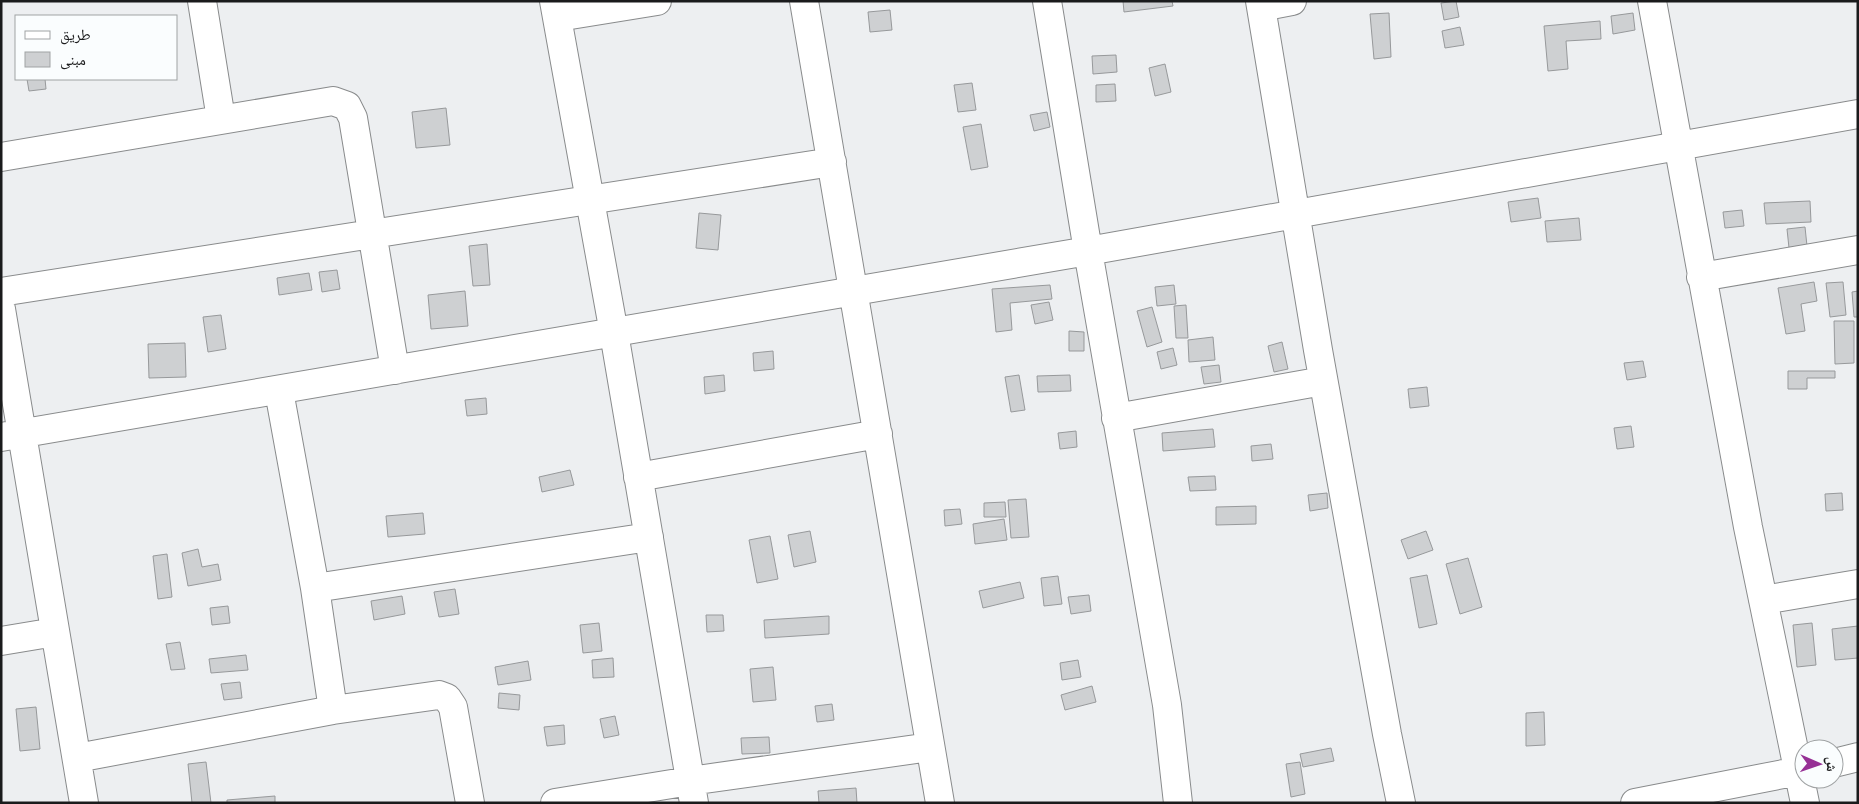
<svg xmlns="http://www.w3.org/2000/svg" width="1859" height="804" viewBox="0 0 1859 804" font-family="'Sofia Sans Condensed','Noto Naskh Arabic',sans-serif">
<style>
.building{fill:#ced0d2;stroke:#97999b}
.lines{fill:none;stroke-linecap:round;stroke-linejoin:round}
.street-casing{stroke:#898b8c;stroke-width:30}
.street{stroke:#fff;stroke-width:28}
</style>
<rect width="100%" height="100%" fill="#edeff1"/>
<path class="building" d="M1123,1H1172L1173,6L1124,12Z
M1456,1L1459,17L1444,20L1441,3Z
M890,10L892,30L870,32L868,12Z
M1389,13L1391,57L1374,59L1370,14Z
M1633,13L1635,30L1613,34L1611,16Z
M1600,21L1601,39L1566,41L1568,69L1548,71L1544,26Z
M1460,27L1464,45L1445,48L1442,31Z
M1116,55L1117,72L1093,74L1092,56Z
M1165,64L1171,92L1155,96L1149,68Z
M27,79H45L46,89L29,91Z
M972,83L976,110L958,112L954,85Z
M1115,84L1116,101L1096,102V85Z
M446,108L450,145L416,148L412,112Z
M1047,112L1050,127L1034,131L1030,115Z
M981,124L988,167L971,170L963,127Z
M1538,198L1541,218L1511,222L1508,202Z
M1810,201L1811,222L1766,224L1764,203Z
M1742,210L1744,226L1725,228L1723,212Z
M699,213L721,215L718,250L696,248Z
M1579,218L1581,240L1547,242L1545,221Z
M1805,227L1807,246L1789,248L1787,229Z
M487,244L490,285L473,286L469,246Z
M337,270L340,289L322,292L319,272Z
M309,273L312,290L279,295L277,278Z
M1814,282L1817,301L1801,304L1805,331L1786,334L1778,288Z
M1843,282L1846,315L1830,317L1826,283Z
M1050,285L1052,299L1010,303L1012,330L996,332L992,289Z
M1174,285L1176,304L1157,306L1155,287Z
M465,291L468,326L431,329L428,295Z
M1858,291V317H1854L1852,292Z
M1049,302L1053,320L1035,324L1031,305Z
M1186,305L1188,338H1176L1174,306Z
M1152,307L1162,342L1147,347L1137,311Z
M221,315L226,349L208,352L203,317Z
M1834,321H1854V363L1835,364Z
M1069,331L1084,332V351H1069Z
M1213,337L1215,360L1189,362L1188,340Z
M1282,342L1288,369L1274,372L1268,346Z
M185,343L186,377L149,378L148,344Z
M1173,348L1177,365L1161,369L1157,352Z
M773,351L774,369L754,371L753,353Z
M1643,361L1646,377L1627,380L1624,363Z
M1219,365L1221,382L1204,384L1201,367Z
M1788,371H1835V378H1807V389H1788Z
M724,375L725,391L705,394L704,377Z
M1019,375L1025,410L1011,412L1005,377Z
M1070,375L1071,391L1038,392L1037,376Z
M1427,387L1429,406L1410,408L1408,389Z
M486,398L487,414L467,416L465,400Z
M1631,426L1634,447L1617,449L1614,428Z
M1213,429L1215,447L1163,451L1162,433Z
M1076,431L1077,447L1060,449L1058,433Z
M1271,444L1273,459L1252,461L1251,446Z
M570,470L574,485L542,492L539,477Z
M1215,476L1216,490L1190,491L1188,477Z
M1327,493L1328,508L1310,511L1308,495Z
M1842,493L1843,510L1826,511L1825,494Z
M1026,499L1029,537L1011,538L1008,500Z
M1005,502L1006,517H984V503Z
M1256,506V524L1216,525V507Z
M960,509L962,524L945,526L944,510Z
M423,513L425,534L388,537L386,516Z
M1004,519L1007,540L975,544L973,524Z
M810,531L816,562L794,567L788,535Z
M1426,531L1433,550L1408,559L1401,540Z
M770,536L778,579L757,583L749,540Z
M198,549L202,567L218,564L221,580L188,586L182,553Z
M167,554L172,597L158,599L153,556Z
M1468,558L1482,607L1460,614L1446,564Z
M1427,575L1437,624L1419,628L1410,578Z
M1058,576L1062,604L1044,606L1041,578Z
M1020,582L1024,598L983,608L979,591Z
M455,589L459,614L439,617L434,592Z
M1089,595L1091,611L1071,614L1068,597Z
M402,596L405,614L374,620L371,601Z
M228,606L230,623L212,625L210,608Z
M706,615H723L724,631L707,632Z
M829,616V634L765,638L764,620Z
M599,623L602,651L583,653L580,625Z
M1812,623L1816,665L1797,667L1793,625Z
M1858,626V658L1835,660L1832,629Z
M180,642L185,669L171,670L166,644Z
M246,655L248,670L211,673L209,659Z
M613,658L614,677L593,678L592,660Z
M1078,660L1081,677L1062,680L1060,663Z
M528,661L531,680L498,685L495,667Z
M773,667L776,700L753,702L750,669Z
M240,682L242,698L224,700L221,684Z
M1092,686L1096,702L1065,710L1061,695Z
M499,693L520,695L519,710L498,708Z
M832,704L834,720L817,722L815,706Z
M36,707L40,749L20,751L16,709Z
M1544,712L1545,745L1526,746V713Z
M615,716L619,735L604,738L600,719Z
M564,725L565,744L547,746L544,727Z
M769,737L770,753L742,754L741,738Z
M1331,748L1334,761L1303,767L1300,754Z
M206,762L211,803H192L188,764Z
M1300,762L1305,794L1291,797L1286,764Z
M856,788L857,803H819L818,791Z
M275,796V803H227V800Z"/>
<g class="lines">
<g class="street-casing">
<path id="street" d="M202,1L221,119
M554,1L614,333L694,803
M804,1L940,803
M1047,1L1088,251L1167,705L1178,803
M1260,1L1318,350L1387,734L1401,803
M1652,1L1748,527L1805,803
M1261,7L1292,1
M558,17L657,1
M1,157L333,101L347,106L353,118L395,370
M1701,277L1858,250
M1,292L832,162
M1,309L84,803
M279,391L315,588L333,710
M1116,418L1323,381
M1,437L1088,251L1858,114
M638,477L878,434
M315,588L649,537
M1763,600L1858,584
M1,641L55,632
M77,758L333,710L439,695L447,698L453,707L470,803
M1834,763L1858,757
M555,803L690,781L930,747
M1635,803L1804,770"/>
</g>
<use href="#street" class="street"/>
</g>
<rect width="1859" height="804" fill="none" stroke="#1a1b1c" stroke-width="5"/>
<rect x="15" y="15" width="162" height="65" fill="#fafdfe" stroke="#a0a3a4"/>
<rect x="25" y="31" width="25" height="8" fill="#ffffff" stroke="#a0a3a4"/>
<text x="60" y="40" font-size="15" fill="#1a1b1c">طريق</text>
<rect x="25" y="52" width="25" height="15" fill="#ced0d2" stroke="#a0a3a4"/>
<text x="60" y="65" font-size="15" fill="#1a1b1c">مبنى</text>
<g transform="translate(1819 764) rotate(92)"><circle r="24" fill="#fafdfe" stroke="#a0a3a4"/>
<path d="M0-4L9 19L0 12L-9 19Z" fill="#963095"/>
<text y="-8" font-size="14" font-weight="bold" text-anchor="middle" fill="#1a1b1c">ش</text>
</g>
</svg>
